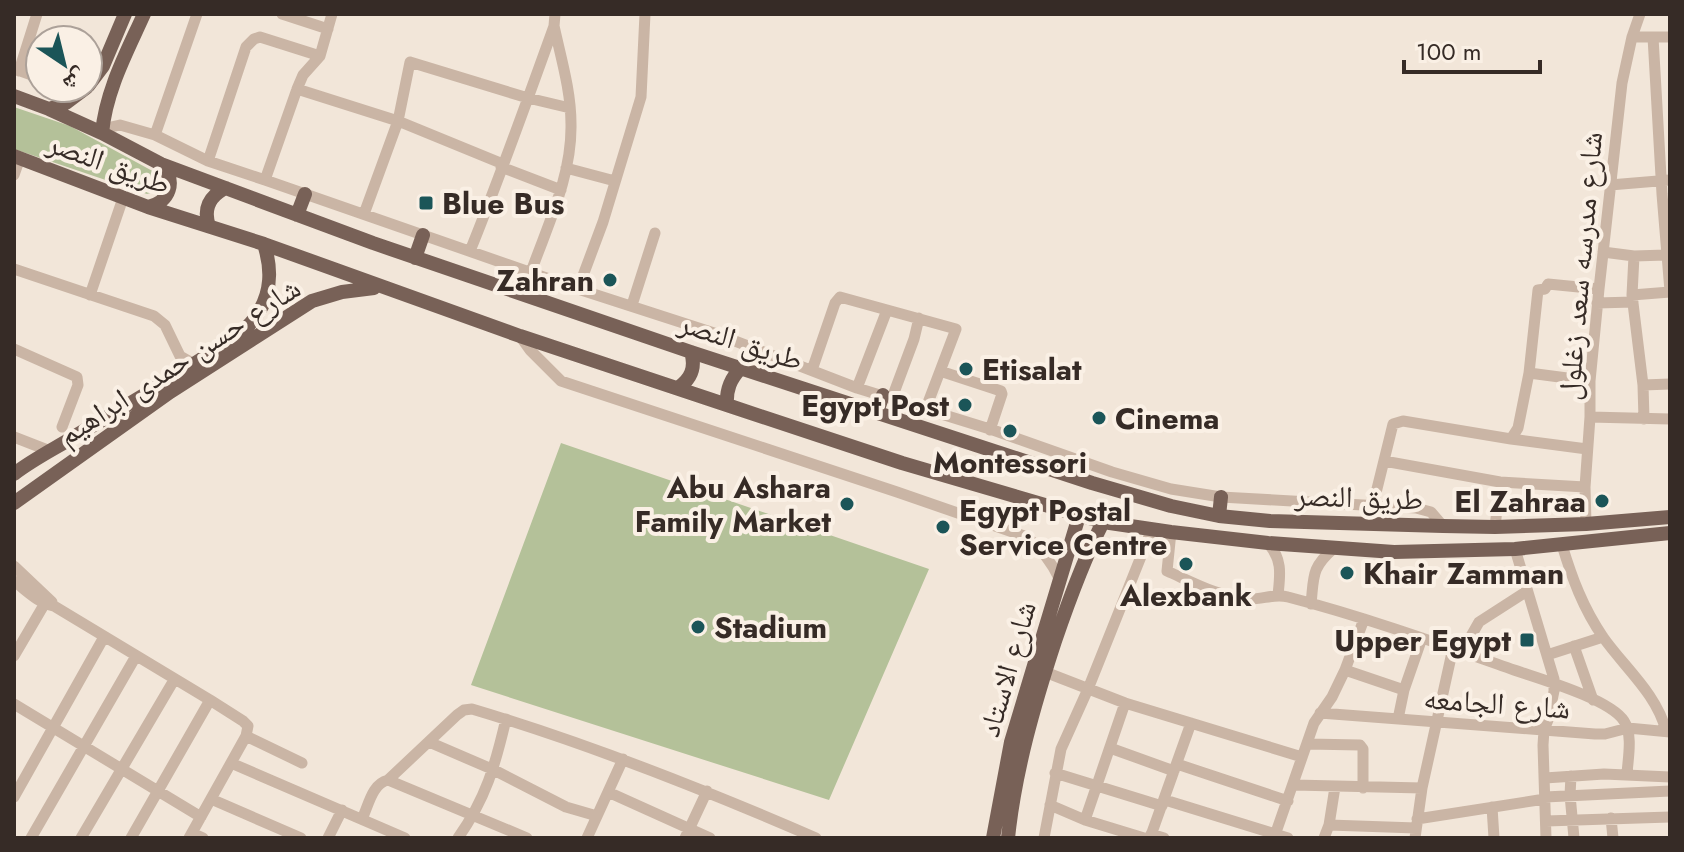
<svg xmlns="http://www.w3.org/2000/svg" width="1684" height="852" viewBox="0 0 1684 852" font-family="Jost,'Noto Naskh Arabic',sans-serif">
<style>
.green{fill:#b4c199}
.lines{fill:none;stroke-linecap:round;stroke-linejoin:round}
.minor{stroke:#cab5a5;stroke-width:11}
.major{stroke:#786157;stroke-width:14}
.poi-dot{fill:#1b5558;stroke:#faf0e5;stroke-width:3}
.labels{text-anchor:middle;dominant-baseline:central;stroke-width:8;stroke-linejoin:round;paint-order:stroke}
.street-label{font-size:30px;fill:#362b26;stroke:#faf0e5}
.poi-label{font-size:30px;font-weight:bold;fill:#362b26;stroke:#faf0e5;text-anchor:start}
</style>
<rect width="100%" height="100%" fill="#f2e6d9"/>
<path class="green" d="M14,107L70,126L158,174L162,184L157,191L147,194L14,149Z
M561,443L929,569L829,800L471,685Z"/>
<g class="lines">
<path class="minor" d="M282,14L328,29
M1632,37H1670
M1653,37L1662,194L1670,291
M15,69L40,78
M19,71L37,14
M297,89L398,121L410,62L528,98L570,108
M103,133L111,127L120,125L155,135L208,161L265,180L578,289L714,333L857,388L993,430L1112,472L1171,489L1221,497L1416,508L1431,512L1443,526
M155,135L197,14
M208,161L246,47L254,39L260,37L320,56
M501,167L561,190
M566,168L615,181
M14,175L20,158
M265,180L297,89L303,75L320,56L332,14
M1610,185L1670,180
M364,214L398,121L503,164
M470,251C500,177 527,101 554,26L555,14
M1603,252L1634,256L1666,255
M14,269L154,316L165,325L180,356L194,364
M531,272C548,224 572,176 571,124C571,91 561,58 554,26
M578,289L603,222L641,97L645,14
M90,295L123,198
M1632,295L1634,256
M1597,303L1633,302
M632,305L655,233
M520,336L530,350L561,381L897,492L1027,537C1042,549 1052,563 1060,580
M14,349L77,377L78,385L62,427
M812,370L835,303L840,297L956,329L926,408
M940,371L1001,391L1002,394L990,430
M1529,373L1590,381
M1643,385L1632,295L1670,292
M857,388L887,310
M892,398L914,339L919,318
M1590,417L1670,419
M1644,419L1643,385L1670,384
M14,437L50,451
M1511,439L1587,449
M1384,461L1500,482L1585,487
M1373,505L1393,424L1403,421L1511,439L1518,428L1529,373L1538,290L1545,289L1548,284L1599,289
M1586,524L1585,487L1590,417V381L1599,289L1622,83L1632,37L1640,14
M1495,527L1500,482
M1171,532L1167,571C1192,582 1219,597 1247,599C1262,600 1274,593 1288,597C1365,617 1440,644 1514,670C1540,679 1610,699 1624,721C1633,735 1628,758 1627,774
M1268,543C1283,560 1280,575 1278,595
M1562,545C1572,578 1583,608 1603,637C1624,667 1657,694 1666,731
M1515,549L1554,679V691L1548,720L1544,730L1543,745L1546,838
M14,566L52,602
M14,581C27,591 38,603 54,606L210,700L243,721L248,726L246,736L189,838
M1311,604C1314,576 1311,568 1334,548
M1574,646L1593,700
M1462,652L1479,622L1527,591
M1547,655L1603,637
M14,656L48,598
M1345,670L1404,690
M1045,672L1125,703L1302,757
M14,704L201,817
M1320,713L1595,734H1605L1628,728L1670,732
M1398,719L1404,690L1422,638
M246,736L302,763
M429,742L494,770L566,807L597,816
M1308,744L1360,745L1363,749V788
M1110,748L1174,771
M231,763L405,838
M1177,764L1288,801
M1055,773L1162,806
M1571,776L1570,795L1574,838
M1545,778L1604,774L1670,777
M1294,785L1422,788
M608,792L710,838
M14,797L104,637
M1545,797L1670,791
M211,799L301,838
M1165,800L1288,838
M1050,805L1085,820L1144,838
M1492,807L1494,838
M1611,818L1613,838
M362,819C369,804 372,784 388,780
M1417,819L1545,799
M1085,820L1125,703
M1546,821L1670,817
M1329,825L1416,828
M192,833L203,838
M1151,834L1164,838
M31,838L136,656
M81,838L174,680
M131,838L210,700
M328,838L342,810
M458,838C486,798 495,766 506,719
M527,838L388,780L457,715L464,710L472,709C590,744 703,789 816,838
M587,838L623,759
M685,838L707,791
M1044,838L1061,749L1088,689L1152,529
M1150,838L1191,723
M1274,838L1314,723L1332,697L1345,670L1364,619
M1324,838L1329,825L1335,787
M1415,838L1422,788L1453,648"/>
<path class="major" d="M88,86L103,66L125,14
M14,96L49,109L102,133L161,164L373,243L691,352L1092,483L1171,506L1219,516L1270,521L1443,526L1495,527L1586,524L1670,517
M49,109L66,103L86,88
M102,133C106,90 127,52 144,14
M14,156L148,207L264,244L520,336L727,405L902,463L1103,522L1171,532L1268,543L1394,552L1515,549L1670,533
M148,207C170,202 177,181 161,164
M297,215L305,194
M209,226C203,209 209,196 226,188
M415,258L423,235
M678,388C691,379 696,368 691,352
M727,405C726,390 730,379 741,368
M877,412L883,395
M14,474C32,460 52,450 72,438C118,410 165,384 209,354C226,342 246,332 257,315C272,292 272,269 264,244
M14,503L170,392L312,301L342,292L374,288
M1219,516L1221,497
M993,838L1011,742L1079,516
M1008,838C1015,771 1034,705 1055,641C1069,600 1083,561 1103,522"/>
</g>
<g class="poi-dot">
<rect x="418" y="195" width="16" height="16" rx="4"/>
<circle cx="610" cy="280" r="8"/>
<circle cx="966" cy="369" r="8"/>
<circle cx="965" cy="405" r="8"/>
<circle cx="1099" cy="418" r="8"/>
<circle cx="1010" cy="431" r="8"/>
<circle cx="1602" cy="501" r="8"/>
<circle cx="847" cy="504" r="8"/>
<circle cx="943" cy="527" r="8"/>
<circle cx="1186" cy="564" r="8"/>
<circle cx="1347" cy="573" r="8"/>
<circle cx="698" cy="627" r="8"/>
<rect x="1519" y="632" width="16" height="16" rx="4"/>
</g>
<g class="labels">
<g class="street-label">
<text transform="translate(109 163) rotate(20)">طريق النصر</text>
<text transform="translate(1580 266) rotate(-85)">شارع مدرسه سعد زغلول</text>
<text transform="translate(741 341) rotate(18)">طريق النصر</text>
<text transform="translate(179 361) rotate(-33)">شارع حسن حمدى ابراهيم</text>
<text transform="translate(1359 497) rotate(2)">طريق النصر</text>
<text transform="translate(1007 669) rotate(-74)">شارع الاستاد</text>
<text transform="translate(1497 703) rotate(4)">شارع الجامعه</text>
</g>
<g class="poi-label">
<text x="442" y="203">Blue Bus</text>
<text x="594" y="280" text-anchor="end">Zahran</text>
<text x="982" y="369">Etisalat</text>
<text x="949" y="405" text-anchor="end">Egypt Post</text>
<text x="1115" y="418">Cinema</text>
<text x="1010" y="462" text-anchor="middle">Montessori</text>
<text x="831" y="487" text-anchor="end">Abu Ashara<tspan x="831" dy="34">Family Market</tspan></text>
<text x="1586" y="501" text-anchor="end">El Zahraa</text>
<text x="959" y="510">Egypt Postal<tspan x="959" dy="34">Service Centre</tspan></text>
<text x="1363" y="573">Khair Zamman</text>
<text x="1186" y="595" text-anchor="middle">Alexbank</text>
<text x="714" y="627">Stadium</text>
<text x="1511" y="640" text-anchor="end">Upper Egypt</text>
</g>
</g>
<rect width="1684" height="852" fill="none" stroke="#362b26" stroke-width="32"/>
<g transform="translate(64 64) rotate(145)"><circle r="38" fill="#faf0e5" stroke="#aca199" stroke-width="2"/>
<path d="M0-6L14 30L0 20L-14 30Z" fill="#1b5558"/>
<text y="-12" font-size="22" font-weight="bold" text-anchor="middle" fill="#362b26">ش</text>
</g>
<path d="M1404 60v12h136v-12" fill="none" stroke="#362b26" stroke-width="4"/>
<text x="1416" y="60" font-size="24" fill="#362b26" stroke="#faf0e5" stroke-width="6" paint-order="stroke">100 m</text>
</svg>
